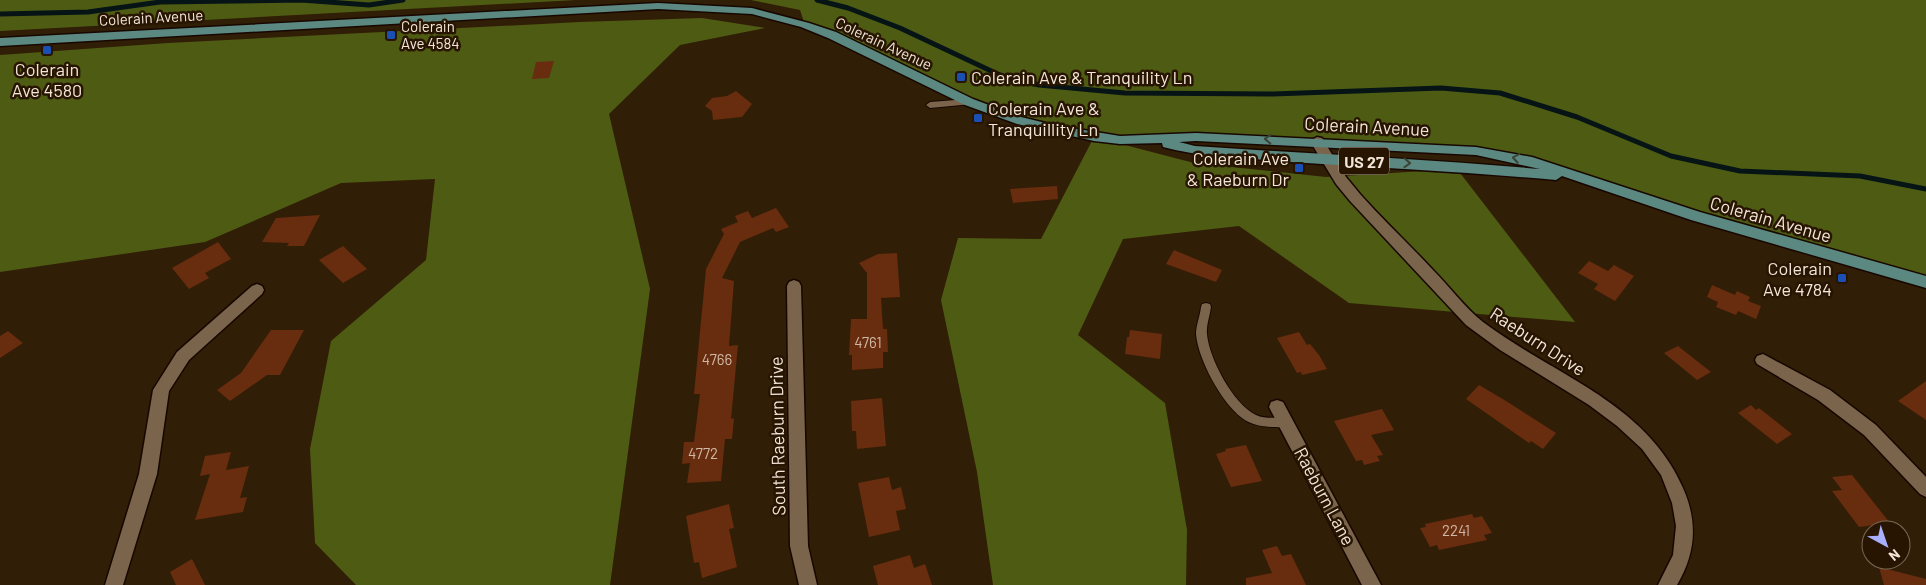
<svg xmlns="http://www.w3.org/2000/svg" width="1926" height="585" viewBox="0 0 1926 585" font-family="Barlow,sans-serif">
<style>
.forest{fill:#4e5c13}
.lines{fill:none;stroke-linecap:round;stroke-linejoin:round}
.stream{stroke:#071415;stroke-width:5}
.building{fill:#682c0e}
.service-casing{stroke:#180700;stroke-width:2}
.minor-casing{stroke:#180700;stroke-width:3}
.primary-casing{stroke:#180700;stroke-width:3}
.service{fill:#7a644c;fill-rule:evenodd}
.minor{fill:#7a644c;fill-rule:evenodd}
.primary{fill:#5b8981;fill-rule:evenodd}
.oneway{stroke:#3c4334}
.transit-dot{fill:#1a4fb4;stroke:#271501;stroke-width:2}
.labels{text-anchor:middle;dominant-baseline:central;stroke-width:5;stroke-linejoin:round;paint-order:stroke}
.far-street-label{font-size:15px;fill:#f3e6d9;stroke:#271501}
.far-poi-label{font-size:15px;fill:#f3e6d9;stroke:#271501;text-anchor:start}
.number-label{font-size:15px;fill:#d0b8a6}
.shield{fill:#271501;stroke:#b6a798;stroke-width:1}
.shield-label{font-size:16px;font-weight:bold;fill:#f3e6d9}
.poi-label{font-size:18px;fill:#f3e6d9;stroke:#271501;text-anchor:start}
.street-label{font-size:18px;fill:#f3e6d9;stroke:#271501}
</style>
<rect width="100%" height="100%" fill="#311e07"/>
<path class="forest" d="M0,0H576L0,31Z
M751,0H1926V282L1579,177L1476,151L1317,141L1098,138L1194,163L1326,177L1457,169L1575,322L1349,303L1239,226L1123,239L1078,335L1165,403L1187,530L1186,585H993L977,472L941,300L958,238L1041,239L1094,137L1017,120L805,25L800,10Z
M702,18L765,28L680,45L609,114L650,289L610,585H356L315,543L310,449L331,341L426,260L435,179L341,183L205,242L0,272V55L168,43L580,22Z"/>
<g class="lines">
<path class="stream" d="M817,0L848,8L900,28L1004,77L1039,85L1125,93L1273,94L1441,88L1500,93L1577,117L1671,156L1740,171L1860,176L1926,189
M0,14L88,12L160,2L301,0L369,5L403,0"/>
</g>
<path class="building" d="M554,61L549,78L532,79L536,62Z
M736,91L752,104L742,117L713,120L712,111L705,106L712,98L727,96Z
M1057,186L1058,199L1013,203L1010,189Z
M776,208L789,227L776,232L773,228L740,242L722,278L734,281L729,346L738,345L731,419L734,418L732,439H725L721,481L687,483L690,463L682,464L684,442H694L700,394H694L706,269L724,234L721,229L738,222L735,216L748,211L752,218Z
M320,215L304,246H287L289,243L262,242L276,218Z
M218,242L231,259L205,273L209,278L189,289L172,268Z
M343,246L367,269L343,283L319,260Z
M1174,250L1222,270L1216,282L1166,264Z
M897,253L900,297L881,298L883,329H887L888,352H883V368L852,370V355H849L851,319H867V273L859,263L878,254Z
M1589,261L1608,271L1614,265L1634,276L1615,301L1594,289L1598,284L1578,273Z
M1712,285L1735,295L1737,291L1750,297L1748,301L1761,306L1756,319L1738,311L1736,315L1716,307L1718,302L1707,297Z
M271,330H304L280,375H267L230,401L217,390L241,373Z
M1130,330L1162,334L1160,359L1125,354L1127,337H1129Z
M8,331L23,343L0,358V336Z
M1299,332L1307,345L1310,344L1319,355L1327,369L1302,375L1301,372L1297,373L1277,338Z
M1678,346L1711,372L1697,380L1664,353Z
M1926,381V420L1898,401Z
M1479,385L1506,401L1556,433L1543,449L1531,441L1529,443L1466,399Z
M882,398L886,446L857,449L856,431H852L851,401Z
M1751,405L1756,410L1759,408L1792,434L1777,444L1738,413Z
M1382,409L1394,430L1371,435L1383,455L1377,456L1380,461L1364,465L1362,460L1356,461L1334,421Z
M1246,445L1262,481L1231,487L1216,454L1226,451L1225,449Z
M231,452L226,470L249,466L240,498L247,497L243,512L195,520L210,474L200,476L205,456Z
M1852,475L1890,523L1859,527L1832,491L1842,490L1832,477Z
M889,477L892,490L901,487L906,509L896,511L900,530L869,537L858,483Z
M729,504L734,528L729,529L737,567L702,578L699,562L694,563L686,516Z
M1472,514L1474,518L1482,516L1492,533L1484,535L1487,540L1439,550L1437,545L1430,547L1420,528L1426,527L1425,524Z
M1277,546L1282,556L1291,554L1306,585H1246V578L1272,573L1262,550Z
M910,555L914,568L925,564L932,585H878L873,566Z
M192,559L205,585H176L170,572Z
M1879,567L1926,579V585H1884Z"/>
<g class="lines">
<g class="service-casing">
<path id="service" d="M969,99L972,100V104L930,108L926,105L930,102Z
M1206,303L1210,304L1211,307C1210,316 1206,325 1207,334C1209,358 1233,404 1256,415C1266,420 1279,416 1290,420L1292,423L1290,426C1285,428 1280,427 1275,427C1263,427 1251,425 1242,418C1221,402 1198,359 1196,334C1196,325 1200,316 1201,307L1202,304Z"/>
</g>
<g class="minor-casing">
<path id="minor" d="M1317,137L1322,138L1346,177L1360,194C1383,220 1409,244 1433,270C1450,287 1464,307 1483,322C1553,375 1646,402 1683,488C1698,522 1696,553 1677,585H1658L1673,555L1676,526L1672,503L1661,475L1642,449L1617,426L1589,405L1500,350L1466,325L1350,201L1336,184L1310,141Z
M794,280L799,282L801,286L808,546L817,585H799L790,546L787,286L789,282Z
M257,284L262,286L264,290L262,294L189,360L169,391L157,474L123,585H105L139,474L153,390L177,352L252,286Z
M1763,354L1830,390L1876,425L1926,477V497L1920,494L1864,435L1818,400L1757,364L1755,360L1757,356Z
M1277,400L1283,402L1381,585H1362L1269,407L1271,402Z"/>
</g>
<g class="primary-casing">
<path id="primary" d="M658,3L752,8L809,23L836,32L973,99L1021,117L1054,125L1120,136L1196,133L1476,147L1532,157L1700,212L1926,276V288L1691,220L1562,176L1556,180C1468,172 1379,168 1291,162C1249,158 1205,158 1163,147L1162,143L1120,144L1094,141L1017,124L965,105L828,38L801,27L752,14L658,9L0,46V38ZM1196,141L1476,155L1540,169C1425,159 1310,154 1195,146L1179,142Z"/>
</g>
<use href="#service" class="service"/>
<use href="#minor" class="minor"/>
<use href="#primary" class="primary"/>
</g>
<defs><path id="oneway-chevron" d="M-2-3.5L2.5 0L-2 3.5" fill="none" stroke-width="1.6" stroke-linecap="round" stroke-linejoin="round" transform="scale(1.25)"/></defs>
<g class="oneway">
<use href="#oneway-chevron" transform="translate(1268 139) rotate(-178)"/>
<use href="#oneway-chevron" transform="translate(1516 158) rotate(-170)"/>
<use href="#oneway-chevron" transform="translate(1407 163) rotate(2)"/>
</g>
<g class="transit-dot">
<rect x="386" y="30" width="10" height="10" rx="2.5"/>
<rect x="42" y="45" width="10" height="10" rx="2.5"/>
<rect x="956" y="72" width="10" height="10" rx="2.5"/>
<rect x="973" y="113" width="10" height="10" rx="2.5"/>
<rect x="1294" y="163" width="10" height="10" rx="2.5"/>
<rect x="1837" y="273" width="10" height="10" rx="2.5"/>
</g>
<g class="labels">
<g class="far-street-label">
<text transform="translate(151 17) rotate(-3)">Colerain Avenue</text>
<text transform="translate(884 43) rotate(25)">Colerain Avenue</text>
</g>
<g class="far-poi-label">
<text x="401" y="26">Colerain<tspan x="401" dy="17">Ave 4584</tspan></text>
</g>
<g class="number-label">
<text x="868" y="342">4761</text>
<text x="717" y="359">4766</text>
<text x="703" y="453">4772</text>
<text x="1456" y="530">2241</text>
</g>
<rect class="shield" x="1339" y="147.5" width="50" height="27" rx="4"/>
<g class="shield-label">
<text x="1364" y="161">US 27</text>
</g>
<g class="poi-label">
<text x="47" y="69" text-anchor="middle">Colerain<tspan x="47" dy="21">Ave 4580</tspan></text>
<text x="971" y="77">Colerain Ave &amp; Tranquility Ln</text>
<text x="988" y="108">Colerain Ave &amp;<tspan x="988" dy="21">Tranquillity Ln</tspan></text>
<text x="1289" y="158" text-anchor="end">Colerain Ave<tspan x="1289" dy="21">&amp; Raeburn Dr</tspan></text>
<text x="1832" y="268" text-anchor="end">Colerain<tspan x="1832" dy="21">Ave 4784</tspan></text>
</g>
<g class="street-label">
<text transform="translate(1367 126) rotate(3)">Colerain Avenue</text>
<text transform="translate(1771 219) rotate(16)">Colerain Avenue</text>
<text transform="translate(1538 341) rotate(33)">Raeburn Drive</text>
<text transform="translate(777 436) rotate(-91)">South Raeburn Drive</text>
<text transform="translate(1325 496) rotate(62)">Raeburn Lane</text>
</g>
</g>
<g transform="translate(1886 545) rotate(140)"><circle r="24" fill="#271501" stroke="#796957"/>
<path d="M0-4L9 19L0 12L-9 19Z" fill="#a8b0fc"/>
<text y="-8" font-size="14" font-weight="bold" text-anchor="middle" fill="#f3e6d9">N</text>
</g>
</svg>
